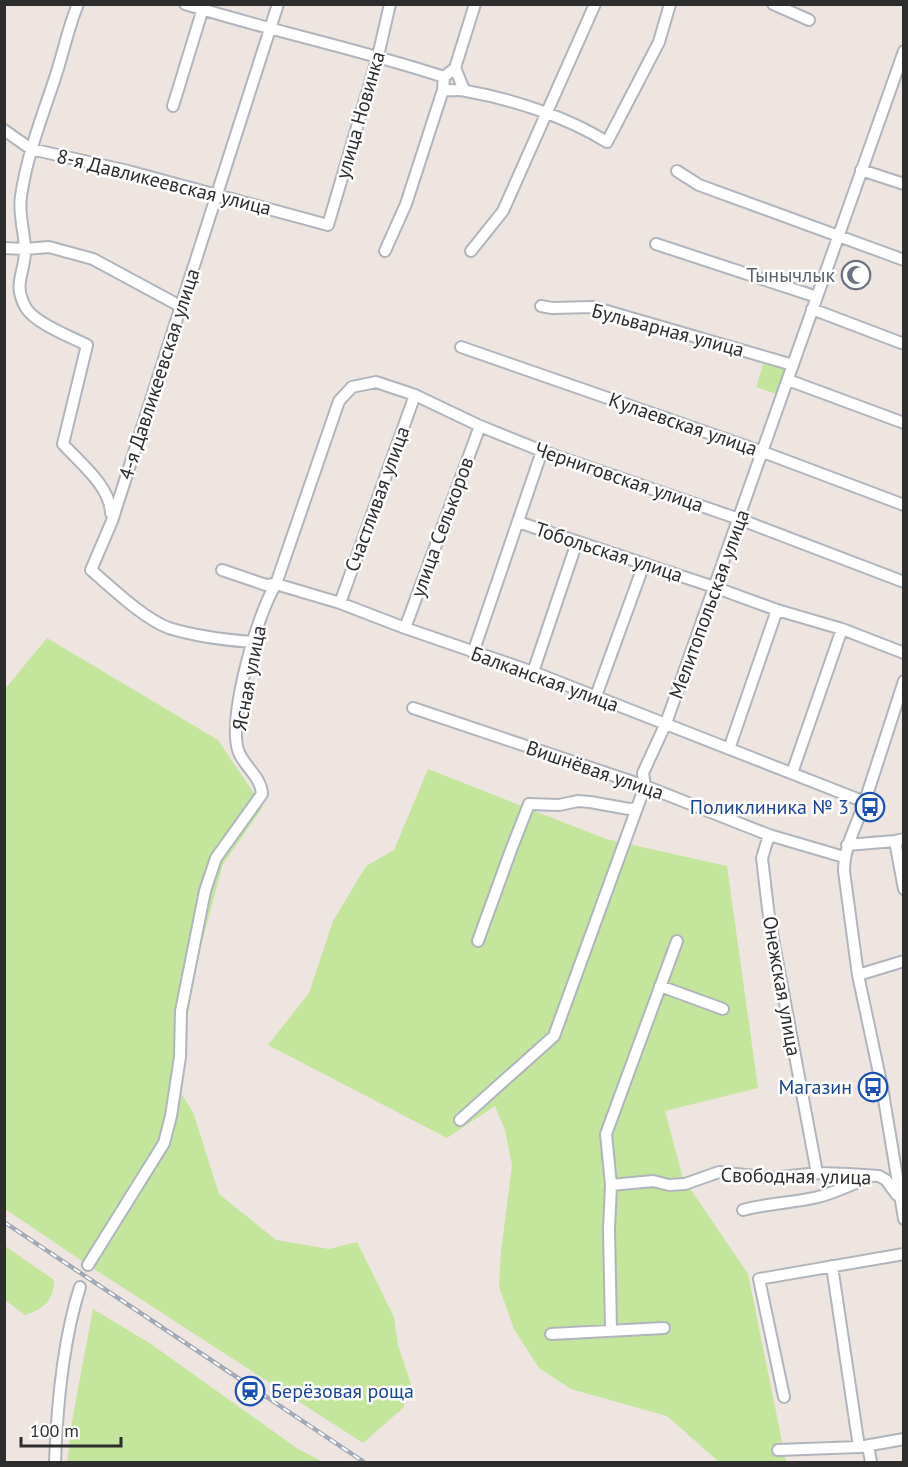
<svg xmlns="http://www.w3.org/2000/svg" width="908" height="1467" viewBox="0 0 908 1467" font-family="'PT Sans',sans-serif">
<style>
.green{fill:#c3e59c}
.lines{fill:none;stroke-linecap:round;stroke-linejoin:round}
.minor-casing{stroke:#b0b5bd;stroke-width:14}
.minor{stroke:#fff;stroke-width:10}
.rail-casing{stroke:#a2a9b7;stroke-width:4.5}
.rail{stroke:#fff;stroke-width:2;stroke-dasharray:7;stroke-linecap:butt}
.labels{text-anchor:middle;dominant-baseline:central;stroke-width:5;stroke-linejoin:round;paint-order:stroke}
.street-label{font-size:20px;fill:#2d2d2d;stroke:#fff}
.worship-label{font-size:20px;fill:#5b616d;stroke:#fff;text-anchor:end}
.transit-label{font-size:20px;fill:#164399;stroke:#fff;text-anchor:end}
</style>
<rect width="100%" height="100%" fill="#eee5e0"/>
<path class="green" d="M765,359L788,366L779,395L756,387Z
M47,638L218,740L263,807L223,864L199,953L175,1084L193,1112L219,1194L276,1240L329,1249L357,1242L394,1317L398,1345L411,1384L403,1408L363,1443L88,1265L5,1209V689Z
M428,769L606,839L727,866L758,1088L665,1111L683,1178L748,1274L786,1461H843V1462H719L667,1416L571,1389L539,1368L514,1329L499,1287L501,1252L512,1165L505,1130L495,1106L447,1138L268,1045L309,993L333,921L366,866L394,850Z
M5,1246L54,1280C54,1300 44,1309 25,1315L5,1300Z
M93,1309L151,1344L298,1449L323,1462H67L73,1415Z"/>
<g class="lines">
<g class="minor-casing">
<path id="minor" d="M78,4C68,28 63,54 55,78C42,117 27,155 21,196C18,214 25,233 25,251C25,273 12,284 26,308C35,323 71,337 87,345L63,444C80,463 110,486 111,513
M185,4C271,31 359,49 444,77
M773,4L809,20
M455,68L464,90
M443,90C451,91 459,89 466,91C512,99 567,117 607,142L659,42L670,4
M173,106L204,5
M4,130L31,149L128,171L328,225L378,56L390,4
M861,170L904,184
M677,171L699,185L904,260
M656,244L817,297
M4,248L25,249L49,247L93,259L180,306
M385,251L406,204L443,90L444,77L455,68L475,4
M471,251L503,211L595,4
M541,306L552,308L593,307L793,365
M812,309L904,344
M461,347L763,452L904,505
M788,380L904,423
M518,522L714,587L777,610L842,629L904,653
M222,570L266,585L276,584L340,603L405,628L533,672L865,802
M340,603L415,395
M405,628L480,426
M252,642C226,640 194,636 169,628C144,619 112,588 91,570L112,521L278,4
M473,653L542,451
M533,672L577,542
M904,681C891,721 878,761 865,801C857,825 844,846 844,871L858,975L882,1087L904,1219
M596,696L644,564
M413,708L645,786L769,835L844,857
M729,749L777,610
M792,773L842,629
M769,835L762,858L769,917L817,1173
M895,841L904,889
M847,845L895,841L904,839
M478,941L511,850L529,804L559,805L578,801L590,802L629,809L637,808
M858,975L904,961
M660,986L723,1009
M460,1120L554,1036L645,786L643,773L666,723L904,51
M611,1185L653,1181L669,1185L685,1184L719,1172L773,1178L817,1173L849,1174L879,1176L886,1180L897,1195
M743,1210C768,1203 793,1203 818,1197C837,1192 853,1184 871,1176
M88,1265L164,1143L171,1116L180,1057L181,1011L205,891L216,858L262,794C261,776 243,766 238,750C228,716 257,614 276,584L339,401L352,387L376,382L415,395L480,426L542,451L739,519L904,582
M832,1266L859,1447
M611,1329L609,1229L611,1185L606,1134L677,941
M551,1334L664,1328
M784,1397L759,1279L904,1254
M868,1446L871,1462
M778,1450L859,1447L904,1439
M55,1462C57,1406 63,1340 80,1287"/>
</g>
<use href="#minor" class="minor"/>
<g class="rail-casing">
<path id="rail" d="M4,1222L364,1462"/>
</g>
<use href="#rail" class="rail"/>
</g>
<defs>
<g id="mosque-ring" transform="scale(1.5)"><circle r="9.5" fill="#fff" stroke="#6b7280" stroke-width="1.5"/><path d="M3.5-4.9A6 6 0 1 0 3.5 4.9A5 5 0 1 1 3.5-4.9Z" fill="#6b7280"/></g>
<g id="bus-ring" transform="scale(1.5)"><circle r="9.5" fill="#fff" stroke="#1a4fb4" stroke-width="1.5"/><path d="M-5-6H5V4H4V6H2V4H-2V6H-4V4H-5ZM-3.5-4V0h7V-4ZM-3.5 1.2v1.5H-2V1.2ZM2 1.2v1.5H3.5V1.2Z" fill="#1a4fb4"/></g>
<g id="station-ring" transform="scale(1.5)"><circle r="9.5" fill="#fff" stroke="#1a4fb4" stroke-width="1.5"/><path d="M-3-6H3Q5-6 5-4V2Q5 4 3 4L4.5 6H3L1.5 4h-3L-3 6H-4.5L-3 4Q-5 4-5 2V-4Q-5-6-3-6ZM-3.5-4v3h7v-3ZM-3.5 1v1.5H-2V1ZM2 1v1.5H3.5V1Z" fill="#1a4fb4"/></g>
</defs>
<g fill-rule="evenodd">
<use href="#mosque-ring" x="856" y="275"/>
<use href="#bus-ring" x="870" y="807"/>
<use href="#bus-ring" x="873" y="1087"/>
<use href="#station-ring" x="250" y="1391"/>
</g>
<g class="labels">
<g class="street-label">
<text transform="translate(360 115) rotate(-74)">улица Новинка</text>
<text transform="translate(164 182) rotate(14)">8-я Давликеевская улица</text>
<text transform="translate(668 330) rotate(15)">Бульварная улица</text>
<text transform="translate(159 374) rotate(-72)">4-я Давликеевская улица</text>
<text transform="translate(683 424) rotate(19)">Кулаевская улица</text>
<text transform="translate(619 477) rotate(19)">Черниговская улица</text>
<text transform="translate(377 499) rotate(-70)">Счастливая улица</text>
<text transform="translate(442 527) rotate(-70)">улица Селькоров</text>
<text transform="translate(609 552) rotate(18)">Тобольская улица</text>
<text transform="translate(709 604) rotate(-70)">Мелитопольская улица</text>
<text transform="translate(249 678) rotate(-79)">Ясная улица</text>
<text transform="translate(545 679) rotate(20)">Балканская улица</text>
<text transform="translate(595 770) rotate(19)">Вишнёвая улица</text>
<text transform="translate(782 986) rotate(80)">Онежская улица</text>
<text transform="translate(796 1176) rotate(1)">Свободная улица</text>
</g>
<g class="worship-label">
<text x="835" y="275">Тынычлык</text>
</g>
<g class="transit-label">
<text x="849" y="807">Поликлиника № 3</text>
<text x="852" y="1087">Магазин</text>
<text x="271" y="1391" text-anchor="start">Берёзовая роща</text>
</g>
</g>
<rect width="908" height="1467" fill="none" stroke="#2d2d2d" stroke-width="12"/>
<path d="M21 1437v9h100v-9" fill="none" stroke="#2d2d2d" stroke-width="3"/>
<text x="30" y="1437" font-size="18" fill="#2d2d2d" stroke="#ffffff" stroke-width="4.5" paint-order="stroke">100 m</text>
</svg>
